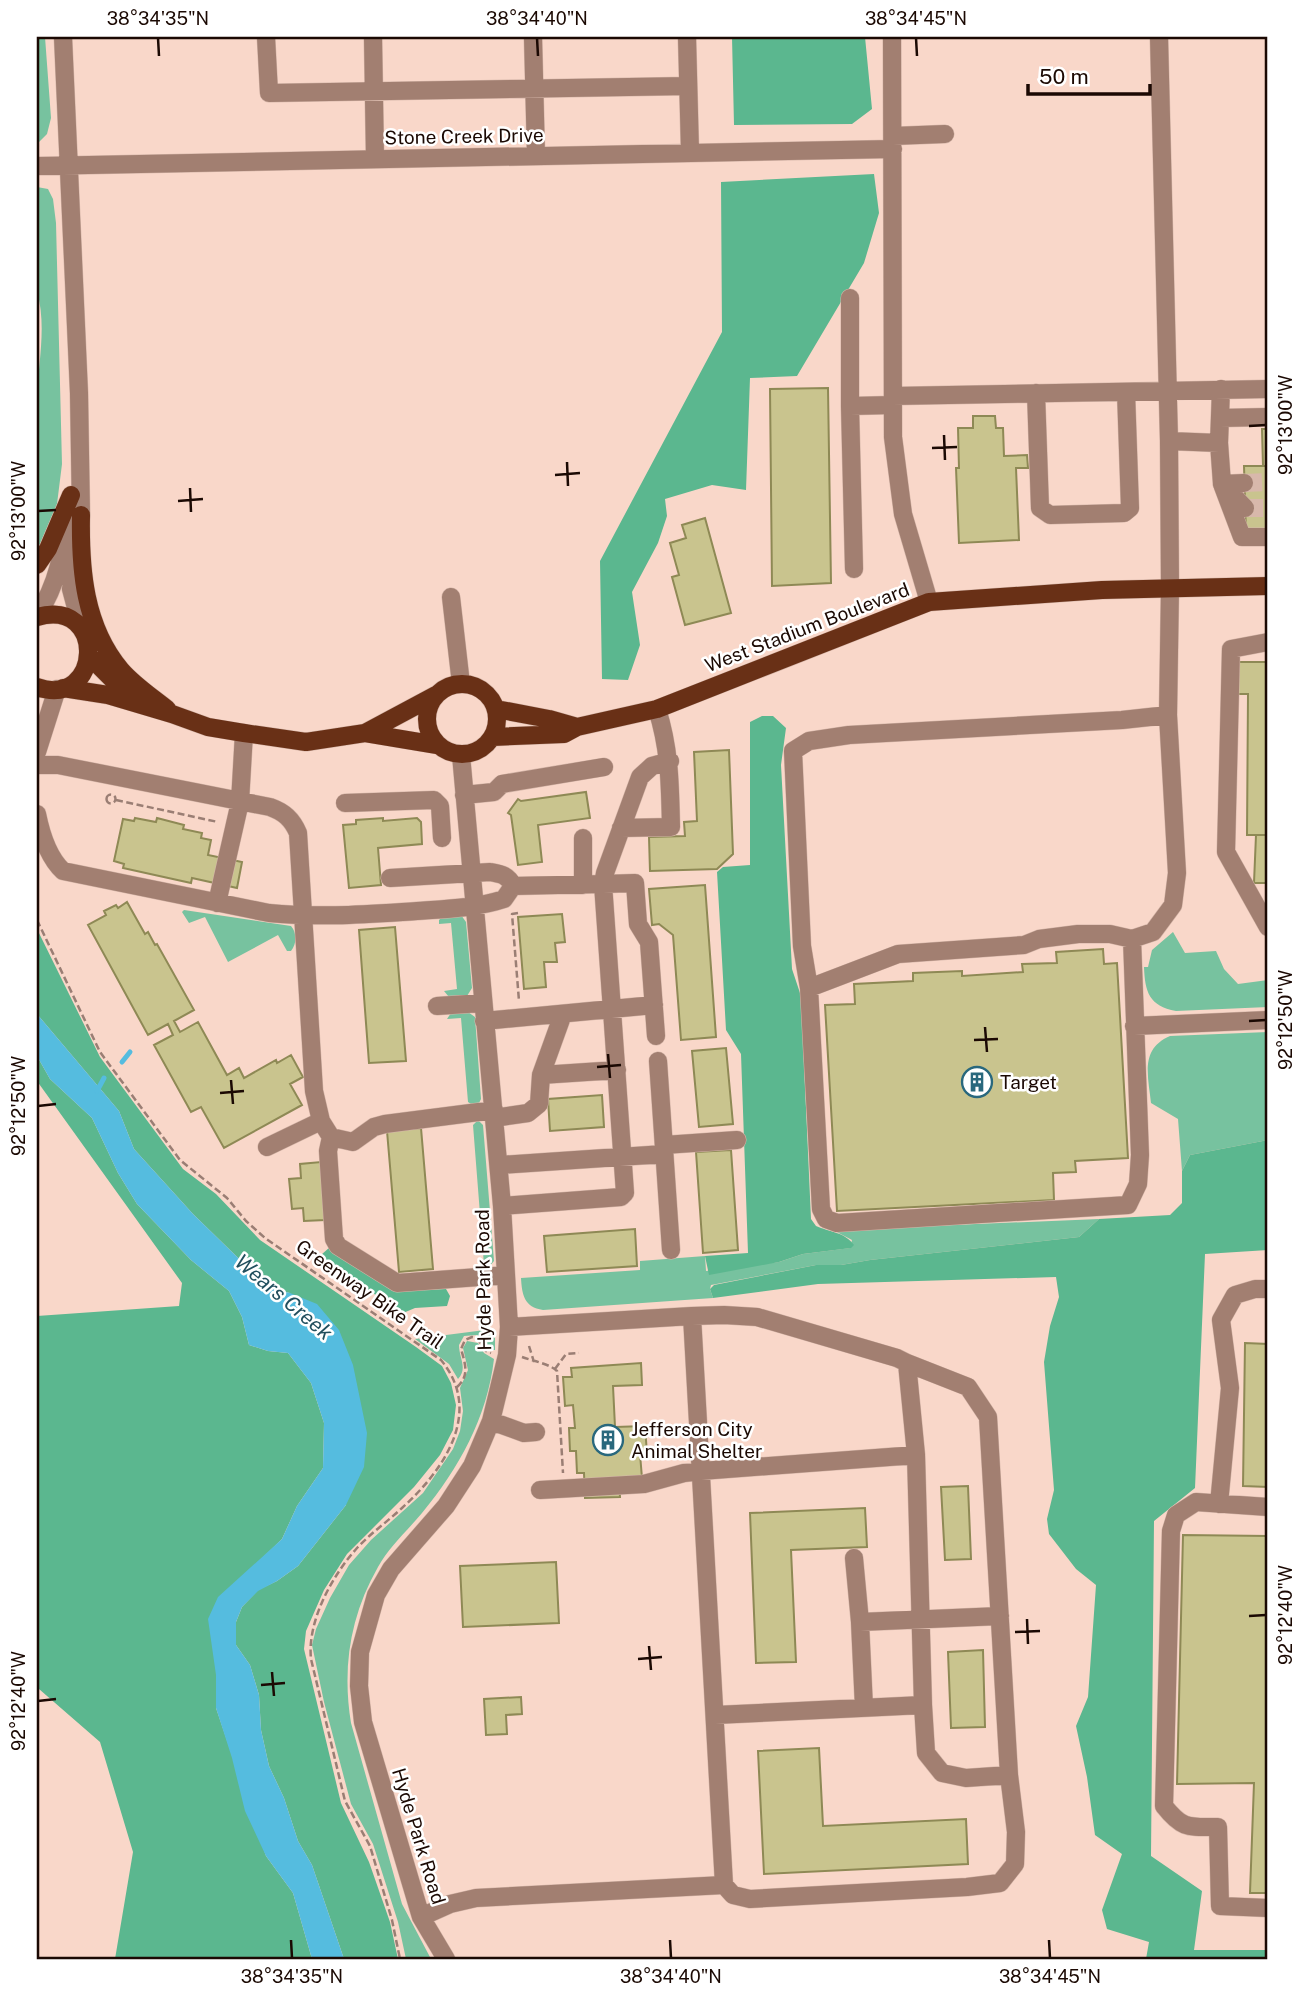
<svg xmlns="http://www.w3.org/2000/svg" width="1305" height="1996" viewBox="0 0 1305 1996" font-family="'Public Sans',sans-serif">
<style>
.green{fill:#77c29f}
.forest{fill:#5bb78f}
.water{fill:#55bcdf}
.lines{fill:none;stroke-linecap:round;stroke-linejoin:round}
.stream{stroke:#55bcdf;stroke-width:5}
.building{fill:#c9c48e;stroke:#8e8955;stroke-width:2}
.minor-tunnel{stroke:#d8b8ab;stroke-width:18;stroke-dasharray:18 9;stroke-linecap:butt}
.minor-casing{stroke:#d5b6a9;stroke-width:19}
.major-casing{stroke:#d5b6a9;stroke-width:19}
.path{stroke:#9a7e74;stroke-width:2.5;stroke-dasharray:7 3.5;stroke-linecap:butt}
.minor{stroke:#a27f71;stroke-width:18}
.major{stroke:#693016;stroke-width:18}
.ticks{fill:none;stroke:#1b0903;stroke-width:2.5}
.labels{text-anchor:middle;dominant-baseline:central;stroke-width:5;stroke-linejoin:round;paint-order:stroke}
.street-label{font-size:19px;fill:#1b0903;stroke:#fff}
.poi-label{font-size:19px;fill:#1b0903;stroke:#fff;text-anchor:start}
.water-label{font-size:21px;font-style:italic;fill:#224f5e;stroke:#fff}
.neatline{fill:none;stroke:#1b0903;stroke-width:2.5}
.ticks-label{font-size:18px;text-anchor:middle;fill:#1b0903}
</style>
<rect width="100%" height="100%" fill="#f9d7c9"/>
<path class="green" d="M37,37H45L51,118L47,134L37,144Z
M37,187L48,189L53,199L56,223L62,464L57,504L37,551C37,500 34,449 37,399C38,363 47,327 37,291Z
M184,910L291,926C297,933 297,943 291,951H287L278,935L228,962L205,917L189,923L182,912Z
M461,915L466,922L472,988L467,996L449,997L444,991L457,989L451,923L439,924V920L442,917Z
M1173,932L1185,953L1216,951L1224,969L1238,984L1268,980V1007L1176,1011C1149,1006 1145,992 1144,967H1148L1152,950Z
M468,1012L475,1017L481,1099L479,1103L471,1104L468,1102L461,1018L447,1019L451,1013Z
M1268,1032V1140L1190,1155L1182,1171L1178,1119L1151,1103C1148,1075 1140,1049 1170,1036Z
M478,1120L483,1125L494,1261L488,1268L484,1265L473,1125Z
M1099,1219L1079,1237L870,1260L841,1265H816L711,1285L710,1289L713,1298L543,1310C524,1307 522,1295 521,1278L640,1270V1261L705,1256L706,1271L779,1262L803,1254L850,1248L852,1240L833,1230Z
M485,1330L495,1338V1350H488L484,1341L477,1335L464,1336L459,1345C459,1358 468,1368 458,1379L449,1364L415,1339Z
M467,1341L478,1343L484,1353L494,1359C487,1418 459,1468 422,1513C407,1531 389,1547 378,1567C350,1616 342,1668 351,1723L402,1904L431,1959H406L398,1922L373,1844L351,1804L324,1702L312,1645L316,1629L330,1598L349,1565L371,1540L423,1493L453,1449L460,1431L463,1411L460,1388L468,1370L463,1348Z"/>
<path class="forest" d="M732,37H865L872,109L852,124L734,125Z
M874,174L879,213L864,263L797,376L750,378L746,490L712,485L665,499L667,516L658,543L632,592L640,645L628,680L602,679L600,561L722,332L721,182Z
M762,716H773L786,728L781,765L792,969L801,996L811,1219L816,1226C829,1232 845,1232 854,1245L851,1248L803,1254L779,1262L709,1275L705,1256L748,1253L741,1054L726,1030L717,872L723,867L750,865V722Z
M37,929L100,1057L183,1169L216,1194L260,1240L416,1347L442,1366L451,1383L456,1405L453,1430L440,1455L414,1487L347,1554L324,1590L306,1631L304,1649L341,1803L369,1862L390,1922L398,1959H344L312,1865L298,1841L284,1798L269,1766L261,1730L259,1695L250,1665L236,1645V1622L242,1607L258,1590L277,1581L298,1566L346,1505L290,1293L269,1288L193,1214L134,1149L119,1111L37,1014Z
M37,1056L50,1079L92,1118L118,1173L137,1204L191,1260L229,1291L242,1317L249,1345L268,1351L288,1353L311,1383L324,1423L323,1468L297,1506L282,1539L252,1568L216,1675V1708L266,1856L293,1893L312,1959H115L133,1852L100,1742L39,1689L37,1562V1316L179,1306L182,1283L37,1081Z
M1268,1140V1250L1205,1254L1195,1488L1154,1521L1151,1856L1202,1891L1194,1950H1268V1959H1146L1149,1942L1107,1929L1102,1910L1122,1854L1095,1835L1087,1777L1076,1726L1088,1697L1096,1585L1076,1569L1049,1534L1047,1519L1054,1490L1044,1362L1050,1326L1059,1297L1056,1277L818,1284L713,1298L710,1289L714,1285L816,1265H841L870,1260L1079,1237L1099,1219L1170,1215L1182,1203V1171L1190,1155Z
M330,1247L412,1290L446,1289L450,1296L447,1306L415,1308L396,1316L376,1295L327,1269L321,1255Z"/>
<path class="water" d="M37,1014L119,1111L134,1149L193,1214L269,1288L290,1293L317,1304L339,1330L353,1365L367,1433L364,1467L346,1505L298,1566L277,1581L258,1591L242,1607L236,1622V1645L250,1665L259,1695L261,1730L269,1766L284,1798L298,1841L312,1865L344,1959H312L293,1893L266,1856L245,1811L232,1758L216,1708V1675L208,1619L218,1597L282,1539L297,1506L323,1468L324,1423L311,1383L288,1353L268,1351L249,1345L242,1317L229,1291L191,1260L137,1204L118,1173L92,1118L50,1079L37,1056Z"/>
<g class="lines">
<path class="stream" d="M122,1062L130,1052
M97,1091L104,1078"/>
</g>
<path class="building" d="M828,388L831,583L772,586L770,389Z
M973,416H995L996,428H1003L1004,456L1027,455L1028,468H1016L1019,540L959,543L956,468H959L958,428H973Z
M1262,429H1268V466H1263Z
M1244,466H1268V533L1246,534Z
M705,518L731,613L685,625L672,577L679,575L670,543L686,538L682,525Z
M1238,662H1267L1268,835H1247L1248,694H1237Z
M729,750L733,854L717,869L650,871L649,837L685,836L684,822L697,821L694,752Z
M586,792L590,818L538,825L542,862L518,865L511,815L508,813L518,799L521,801Z
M135,818L156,822L157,818L184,825L183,829L202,833L201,838L211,840L208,855L242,862L237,888L192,878L191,883L123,868L124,864L114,861L123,819L134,821Z
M383,818V821L417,818L421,822L422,844L378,848L381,885L349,888L343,825L356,824V820Z
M1256,835H1268V883H1254Z
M705,885L716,1037L681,1040L673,935L659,924L652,925L649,889Z
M127,902L145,934L148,932L155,945L157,944L194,1010L174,1021L180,1032L198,1022L227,1075L239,1068L244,1078L276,1060L277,1063L291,1055L303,1077L290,1084L302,1105L224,1148L201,1107L191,1112L154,1045L173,1035L168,1024L148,1035L88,925L106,915L104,911L116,905L118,908Z
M562,914L565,942L555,943L557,962H544L546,987L524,989L518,917Z
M395,927L406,1061L369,1063L359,930Z
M1103,949L1104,964L1117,963L1128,1158L1075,1161L1076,1172L1053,1173L1054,1200L837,1211L825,1005L855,1004L854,984L913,981V973L962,971V976L1023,972L1022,964L1057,963L1056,952Z
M726,1048L733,1124L699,1127L692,1051Z
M602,1095L604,1127L550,1131L548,1099Z
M421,1128L433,1269L399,1272L387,1131Z
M731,1150L738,1250L703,1253L696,1152Z
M321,1162L325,1220L304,1221L303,1208L292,1209L289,1179L301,1178L300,1164Z
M635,1229L637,1266L547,1272L544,1236Z
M1245,1343L1268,1344V1487L1243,1486Z
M641,1363L642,1385L613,1386L615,1427L645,1426L647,1454H640L642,1478L619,1479L620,1497L585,1498L584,1473H577L576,1451H570L569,1428H575L573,1405L565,1406L563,1377H572L571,1368Z
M968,1486L971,1559L945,1560L941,1487Z
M865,1508L867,1547L791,1550L796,1662L756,1663L750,1513Z
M1183,1535L1268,1536V1893H1250L1254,1783L1177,1784Z
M556,1562L559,1623L463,1627L460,1566Z
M983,1650L985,1727L951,1728L948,1652Z
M521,1697L522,1714L506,1715L507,1734L486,1735L484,1699Z
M819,1748L823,1826L966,1819L968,1864L764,1874L758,1751Z"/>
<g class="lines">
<path class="minor-tunnel" d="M1244,483L1268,482
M1245,508H1268"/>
<g class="minor-casing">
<path id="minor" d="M63,37L79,393L81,515L71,589L82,630
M266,37L269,93L688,86
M373,37L375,159
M533,37L536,156
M687,37L690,152
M892,37L893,437L903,514L929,602
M893,136L945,134
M37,166L893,149
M850,298V406
M1036,393L1040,508L1050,515L1124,513L1130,508L1126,392
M893,396L1268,389
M1220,418L1268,417
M1169,441L1219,443L1221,389
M1219,443L1222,484L1244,483
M1245,508L1222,484L1242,537H1268
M854,569L850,406L893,405
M451,597L461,684
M37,616C60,580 63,549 69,507
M1268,642L1231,649L1226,852L1268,927
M37,752L57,689
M37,765H58L270,807C284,812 292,819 298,833L314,1091L321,1121L331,1137L353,1142L374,1127L385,1124L494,1110
M464,795L494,792L502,784L604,767
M345,803L434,800L440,806L442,838
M37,814C41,834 48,857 63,871L269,913C319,918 368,914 417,911C446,909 477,908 504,899L513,886C508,875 501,874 490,872L390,878
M621,828L671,827C670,785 670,750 657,709
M583,885V838
M217,903L240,802L244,733
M1132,939L1140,1155L1138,1184L1128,1205L837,1223L826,1219L821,1209L809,988L802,946L793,751L809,741L849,735L1122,720L1168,715
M809,988L898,954L1024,945L1039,939L1078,934H1110L1132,939L1153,932L1173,905L1177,873L1168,715L1170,588L1169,441L1159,37
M437,1006L482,1003
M484,1021L654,1005
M1134,1026L1268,1020
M656,1036L649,942L638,924L635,883L603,884L605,873L640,777L652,766L670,761
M658,1061L671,1250
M541,1075L617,1070
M494,1118L528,1113L539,1104L541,1075L563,1014
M331,1137L328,1151L334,1239L338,1246L397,1283L506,1275
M664,1145L737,1140
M267,1147L321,1121
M499,1165L664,1154
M502,1206L621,1197L625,1193L603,884L513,886
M692,1316L724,1315L757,1317L897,1358L907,1363L916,1455
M907,1363L968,1387L988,1417L1009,1775
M491,1421L524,1433L536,1432
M540,1490L644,1484L684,1473L701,1471L916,1455L923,1705L715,1715
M1219,1504L1230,1388L1221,1320L1235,1295L1255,1289H1268
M1268,1507L1196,1502L1176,1515L1171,1531L1164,1806C1183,1830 1189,1827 1218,1827L1220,1906L1268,1908
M854,1558L860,1622
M864,1708L860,1622L1000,1616
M724,1885L733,1895L750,1899L967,1887L1000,1883L1015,1864L1016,1832L1009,1775L966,1778L942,1773L926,1753L923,1705
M421,1917L450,1904L476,1898L724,1885L692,1316L509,1327
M446,1959L421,1917L363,1722L359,1686L360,1652L376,1595L391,1569L446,1506L472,1466L491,1421L507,1355L509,1327L502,1206L461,755"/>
</g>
<g class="major-casing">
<path id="major" d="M81,515C80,569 84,626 121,670C134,685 152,697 167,709
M37,565L48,549L71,495
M37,617C108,597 102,710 37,687
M89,656L115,682L136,693
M427 719a35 35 0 1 1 70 0a35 35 0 1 1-70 0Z
M63,688L108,695L172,714L208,727L244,733L306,742L365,733L437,745
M496,709L549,719L577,727
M365,733L436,695
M493,737L564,734L577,727L657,709L929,602L1102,590L1268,586"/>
</g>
<path class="path" d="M106.5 799a4.5 4.5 0 1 1 9 0a4.5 4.5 0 1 1-9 0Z
M116,800L218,822
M518,913L512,914L519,1001
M37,920L100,1052L180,1160L227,1198L246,1221L265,1238L441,1360C484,1412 444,1470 402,1508C387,1522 371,1533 357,1548C332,1576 307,1621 311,1659L345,1801L370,1846L392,1920L400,1959
M529,1346L534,1362
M522,1357C533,1361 550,1364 557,1371L563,1473
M555,1369L566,1354L579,1353
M457,1387C470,1376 465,1363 461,1349L465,1340L472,1337L477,1338L486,1351L491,1353"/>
<use href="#minor" class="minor"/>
<use href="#major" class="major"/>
</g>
<path class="ticks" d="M158,38L159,56M537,38L538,56M916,38L917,56M1249,426L1266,425M944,435L945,460M932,448L957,447M567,462L568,486M555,475L580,473M190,488L191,512M178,501L203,499M38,511L56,510M1249,1021L1266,1020M985,1027L987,1052M974,1040L998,1039M608,1054L610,1078M597,1067L621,1065M231,1080L233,1104M220,1093L244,1091M38,1106L56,1104M1249,1616L1266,1615M1027,1619L1028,1644M1015,1632L1040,1631M649,1646L651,1670M638,1659L662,1657M272,1672L274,1696M261,1685L285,1683M38,1701L56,1699M291,1940L292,1958M670,1940L671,1958M1049,1940L1050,1958"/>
<defs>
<g id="building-ring" transform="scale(1.575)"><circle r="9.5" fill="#fff" stroke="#29687d" stroke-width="1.5"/><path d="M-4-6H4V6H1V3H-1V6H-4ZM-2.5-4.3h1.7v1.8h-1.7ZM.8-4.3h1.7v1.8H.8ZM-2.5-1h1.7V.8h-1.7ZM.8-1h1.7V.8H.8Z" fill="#29687d"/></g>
</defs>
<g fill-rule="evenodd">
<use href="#building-ring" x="977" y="1082"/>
<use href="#building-ring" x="608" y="1440"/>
</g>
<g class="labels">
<g class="street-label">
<text transform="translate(464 136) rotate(-1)">Stone Creek Drive</text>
<text transform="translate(807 627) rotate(-21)">West Stadium Boulevard</text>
<text transform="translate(483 1280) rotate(-91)">Hyde Park Road</text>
<text transform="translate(370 1294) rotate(35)">Greenway Bike Trail</text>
<text transform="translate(419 1836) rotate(73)">Hyde Park Road</text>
</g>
<g class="poi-label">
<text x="1000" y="1082">Target</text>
<text x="631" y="1429">Jefferson City<tspan x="631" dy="22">Animal Shelter</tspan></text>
</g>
<g class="water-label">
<text transform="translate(284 1297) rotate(40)">Wears Creek</text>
</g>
</g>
<rect width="1305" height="1996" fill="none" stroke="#ffffff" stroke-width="77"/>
<path d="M1028 84v10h122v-10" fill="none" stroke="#1b0903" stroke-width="3.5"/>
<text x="1039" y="84" font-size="21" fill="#1b0903" stroke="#ffffff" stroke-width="5" paint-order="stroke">50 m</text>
<rect x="38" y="38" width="1228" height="1920" class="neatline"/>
<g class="ticks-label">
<text x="158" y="25">38°34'35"N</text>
<text x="537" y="25">38°34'40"N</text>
<text x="916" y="25">38°34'45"N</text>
<text transform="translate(1286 425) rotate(-90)" y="6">92°13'00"W</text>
<text transform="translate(19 511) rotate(-90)" y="6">92°13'00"W</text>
<text transform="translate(1286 1020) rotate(-90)" y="6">92°12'50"W</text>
<text transform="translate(19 1106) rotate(-90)" y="6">92°12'50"W</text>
<text transform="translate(1286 1615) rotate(-90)" y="6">92°12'40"W</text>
<text transform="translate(19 1701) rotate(-90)" y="6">92°12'40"W</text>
<text x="292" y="1983">38°34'35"N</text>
<text x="671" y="1983">38°34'40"N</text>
<text x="1050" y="1983">38°34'45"N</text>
</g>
</svg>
